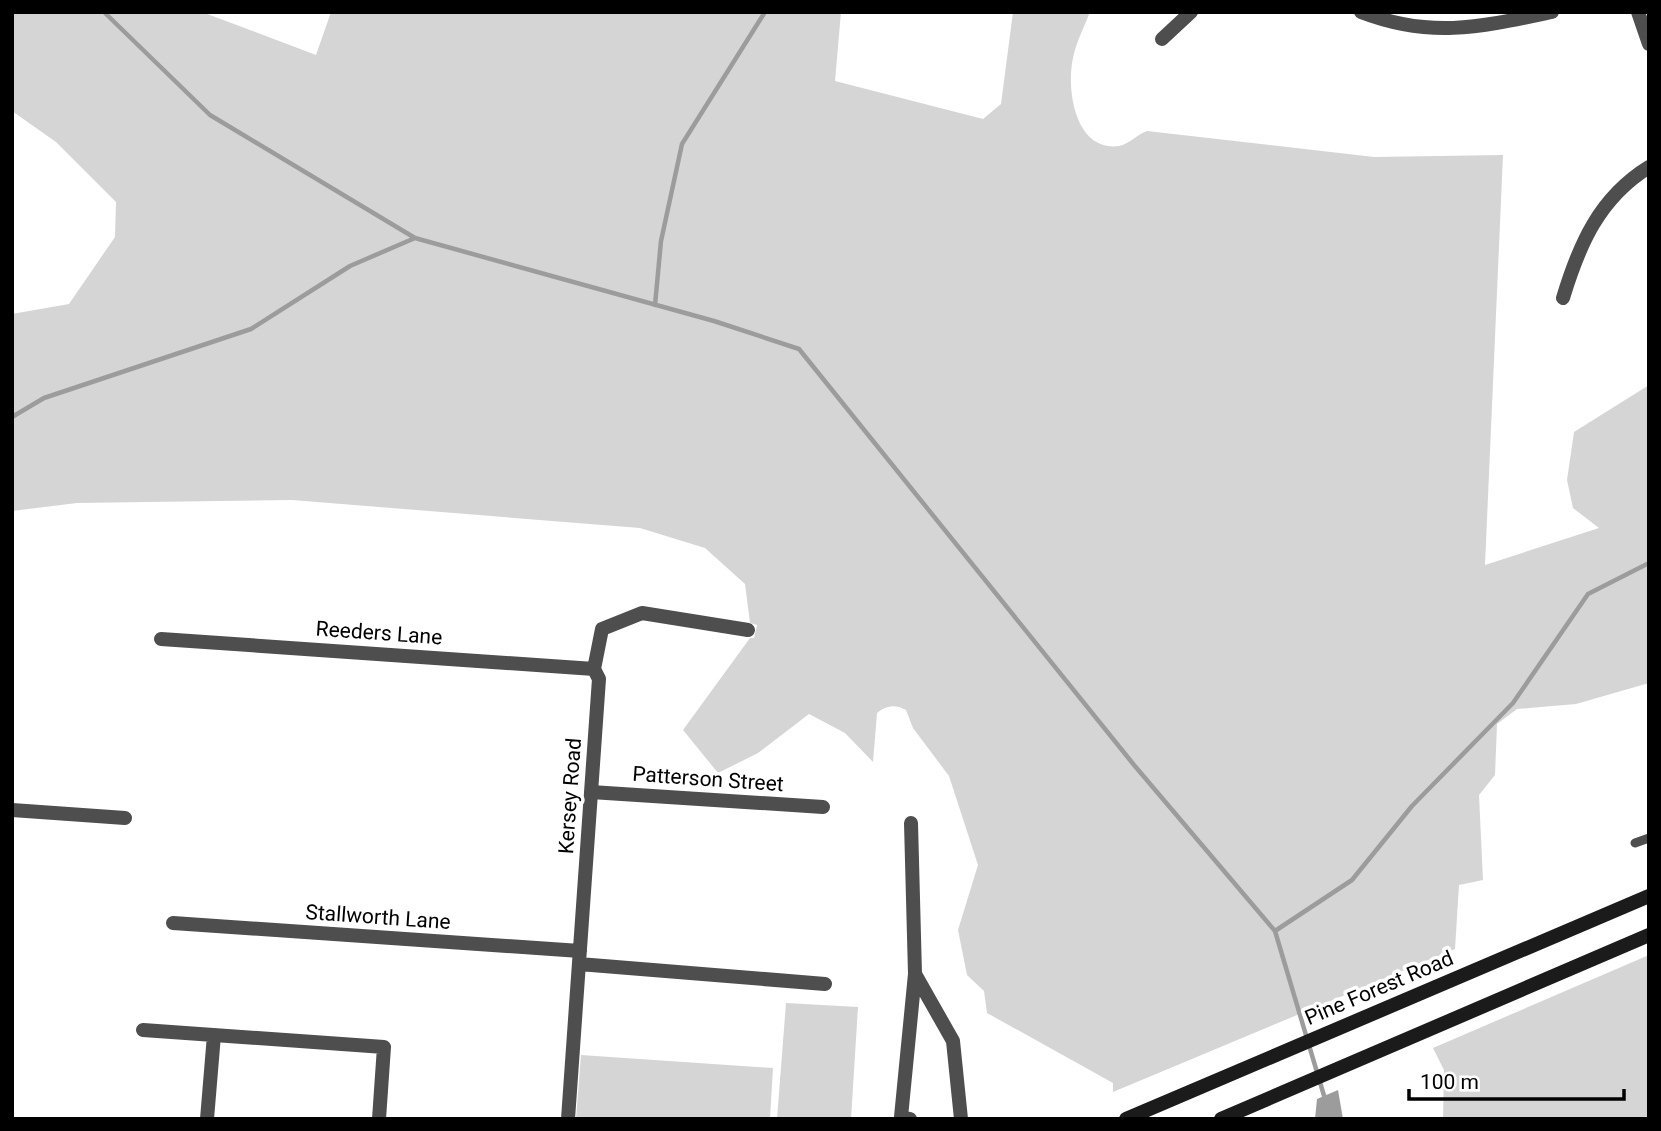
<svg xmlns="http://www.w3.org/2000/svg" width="1661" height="1131" viewBox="0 0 1661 1131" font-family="Roboto,sans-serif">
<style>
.green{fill:#d5d5d5}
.water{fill:#9c9c9c}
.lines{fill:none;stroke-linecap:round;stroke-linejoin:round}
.stream{stroke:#9c9c9c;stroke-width:4.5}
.lane{stroke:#4e4e4e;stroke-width:9}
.street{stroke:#4e4e4e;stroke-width:14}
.secondary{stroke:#1b1b1b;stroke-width:14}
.labels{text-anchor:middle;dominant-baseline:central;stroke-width:7;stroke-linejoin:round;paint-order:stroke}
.street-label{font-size:21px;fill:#000;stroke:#fff}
</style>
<rect width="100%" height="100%" fill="#fff"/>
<path class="green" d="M12,12H202L316,55L331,12H841L835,81L983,119L1001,104L1013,12H1090C1084,27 1076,43 1073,58C1066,89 1075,152 1119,146C1129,144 1138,134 1147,131L1374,157L1503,155L1485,565L1599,528L1573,508L1567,480L1574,432L1649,385V683L1576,704L1517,709L1497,724L1495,775L1479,795L1483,880L1459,885L1455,949L1113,1092V1083L987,1013L984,991L967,975L958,930L978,865L949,776L913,728L906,710C896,704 886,705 877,713L873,762L845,733L809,714L758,753L718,773L683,730L750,638H754L757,625L750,623L745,584L705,548L640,528L292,500L77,503L12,511V314L69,304L115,237L116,202L56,142L12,111Z
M1649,955V1119H1443L1444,1070L1433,1048Z
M786,1003L858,1007L851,1119H777Z
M581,1055L773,1068L770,1119H576Z"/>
<path class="water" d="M1338,1090L1343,1119H1315L1317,1099Z"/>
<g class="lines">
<path class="stream" d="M104,12L210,115L415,238L714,321L799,349L1134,765L1275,931L1325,1099
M655,305L661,241L682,144L765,12
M12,417L44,398L251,329L350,266L415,238
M1275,931L1352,880L1412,806L1513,703L1588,594L1649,563"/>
<path class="lane" d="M1635,843L1649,838"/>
<path class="street" d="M1361,12C1431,39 1481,27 1552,12
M1638,12L1649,44
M1162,39L1191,12
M1563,298C1579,245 1599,198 1649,167
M161,639L594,669
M591,792L823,807
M12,810L125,818
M911,823L915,974L953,1041L961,1119
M173,923L580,951
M579,964L825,984
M143,1030L384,1047L379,1119
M207,1119L214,1035
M568,1119L599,679L594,669L602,629L642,613L748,630
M910,1119L901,1117L915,974"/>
<path class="secondary" d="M1126,1119L1649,896
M1221,1119L1649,935"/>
</g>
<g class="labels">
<g class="street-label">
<text transform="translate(379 633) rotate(4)">Reeders Lane</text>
<text transform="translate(708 779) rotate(4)">Patterson Street</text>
<text transform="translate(570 796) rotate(-86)">Kersey Road</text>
<text transform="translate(378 917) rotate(4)">Stallworth Lane</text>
<text transform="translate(1379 988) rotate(-23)">Pine Forest Road</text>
</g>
</g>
<rect width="1661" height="1131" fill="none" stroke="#000000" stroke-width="28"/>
<path d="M1409 1089v10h215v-10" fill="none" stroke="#000000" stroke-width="3.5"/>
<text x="1420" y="1089" font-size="21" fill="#000000" stroke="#ffffff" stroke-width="5" paint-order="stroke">100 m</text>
</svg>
